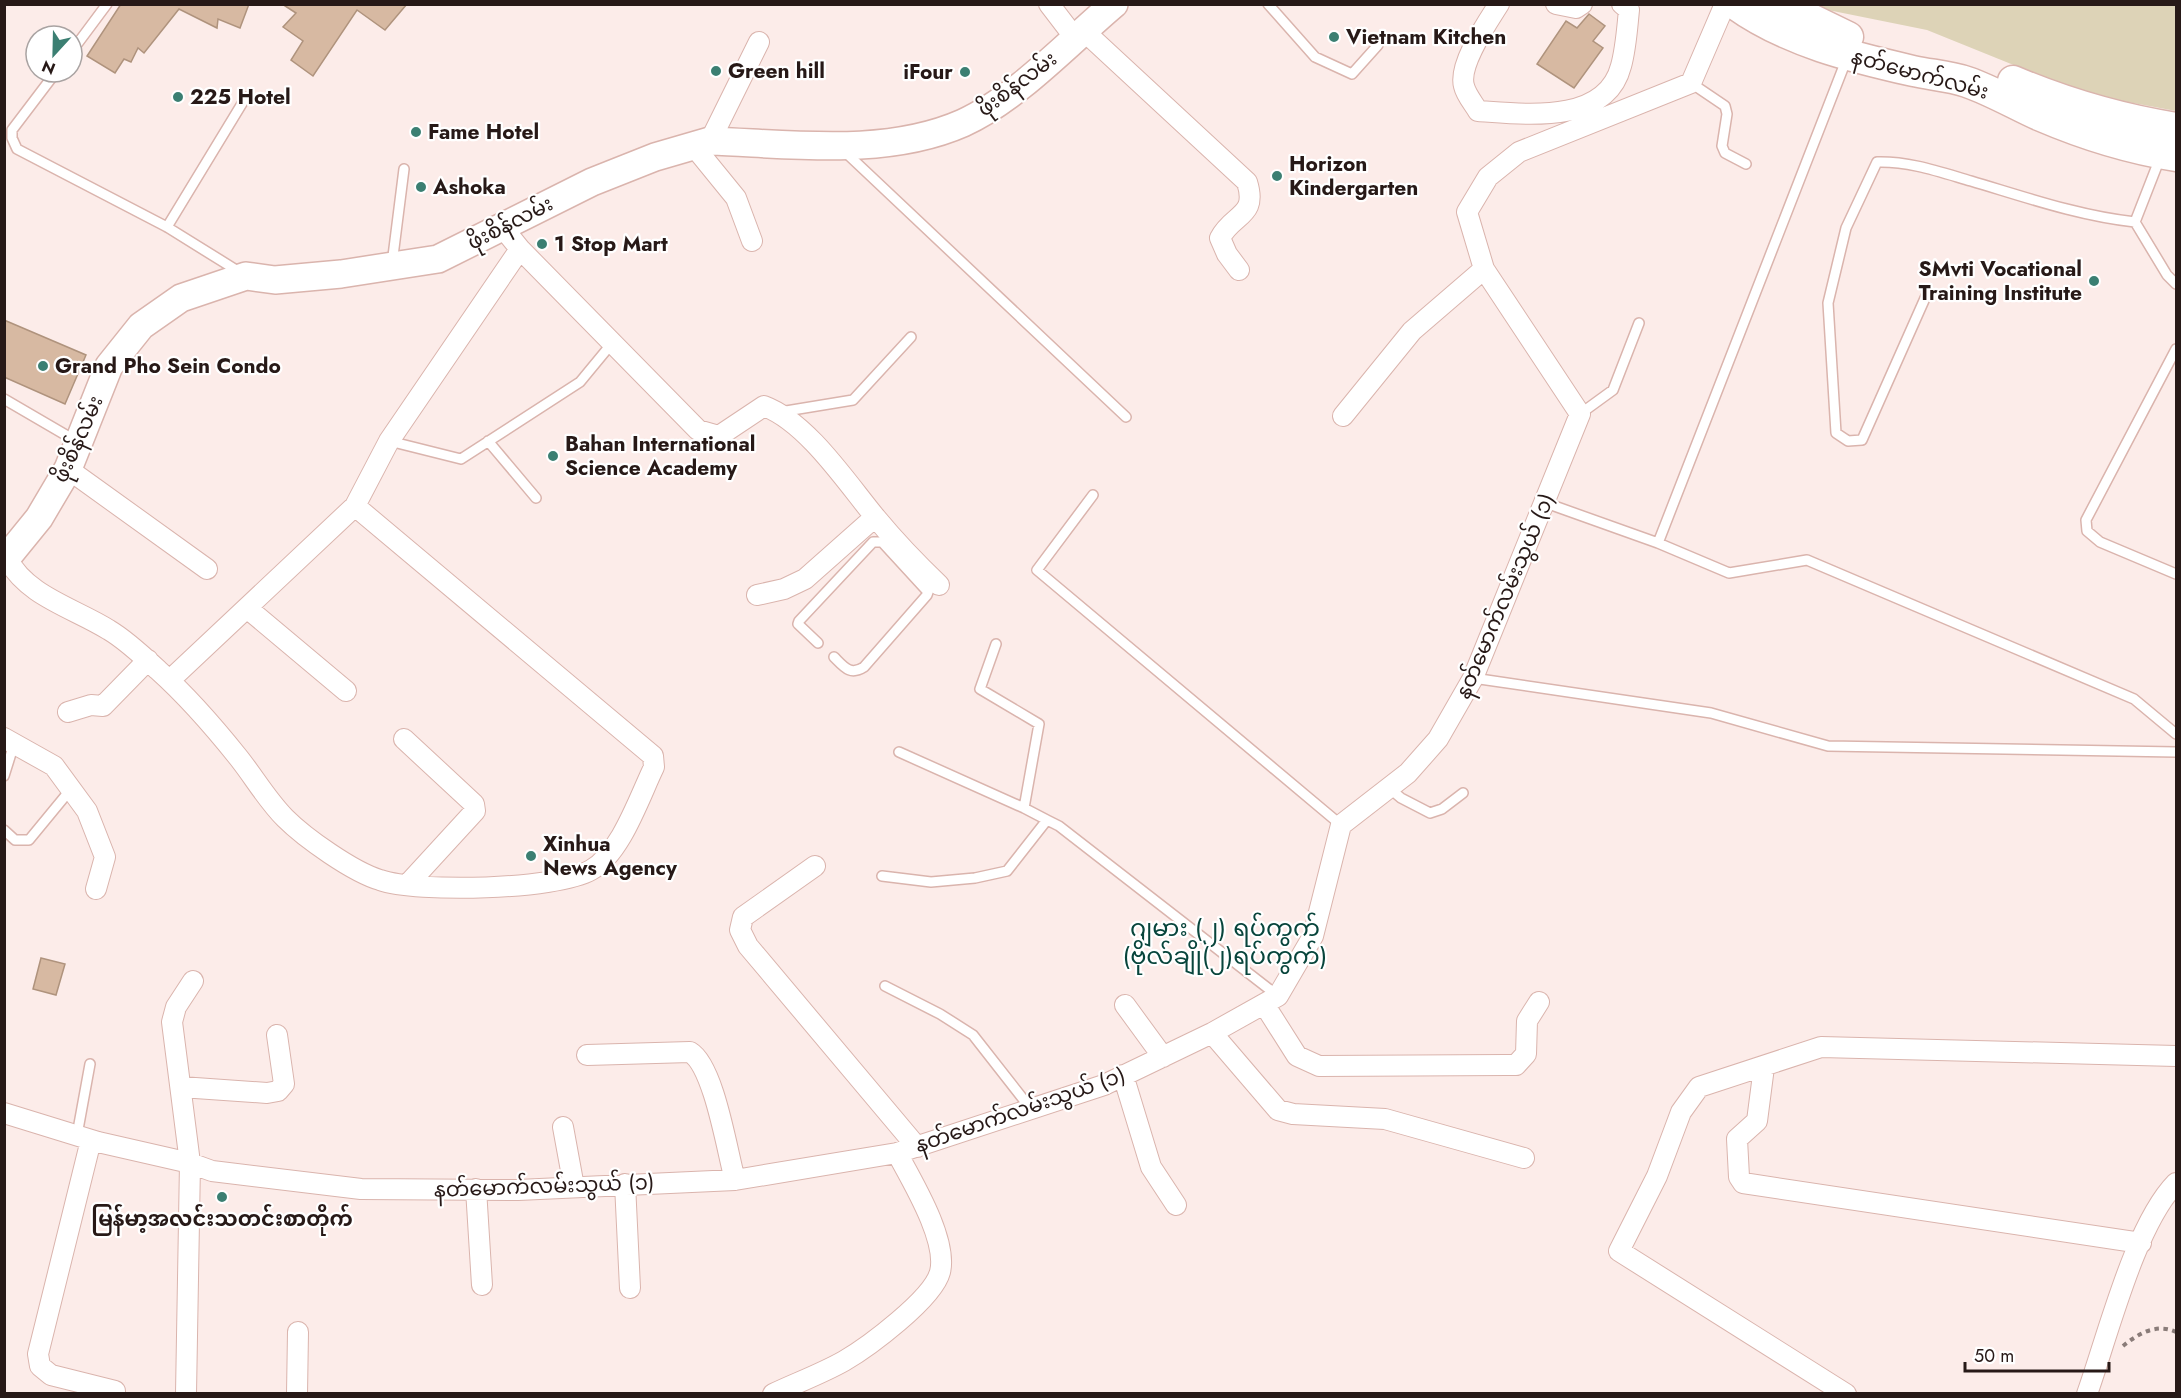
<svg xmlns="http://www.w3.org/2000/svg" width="2181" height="1398" viewBox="0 0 2181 1398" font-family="Jost,'Noto Sans Myanmar',sans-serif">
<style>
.green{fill:#ddd3b7}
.building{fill:#d7b9a2;stroke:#af937d;stroke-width:1.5}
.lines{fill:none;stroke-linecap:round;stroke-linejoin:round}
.lane-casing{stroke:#dab4ad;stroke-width:12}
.street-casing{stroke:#dab4ad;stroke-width:22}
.secondary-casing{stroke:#dab4ad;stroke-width:30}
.primary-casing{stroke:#dab4ad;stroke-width:33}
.path{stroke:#8a7c79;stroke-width:4;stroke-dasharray:4.5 4.5;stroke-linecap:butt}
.lane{stroke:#fff;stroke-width:9}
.street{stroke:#fff;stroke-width:20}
.secondary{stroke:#fff;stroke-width:27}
.primary{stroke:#fff;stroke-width:30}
.poi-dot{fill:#3b7f72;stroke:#fff;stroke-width:2}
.labels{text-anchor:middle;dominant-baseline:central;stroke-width:4.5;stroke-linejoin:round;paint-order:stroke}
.poi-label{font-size:21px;font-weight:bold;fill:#271917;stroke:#fff;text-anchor:start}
.street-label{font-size:21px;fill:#271917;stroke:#fff}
.quarter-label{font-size:24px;fill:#08453c;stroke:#fff}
</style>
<rect width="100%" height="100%" fill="#fcece9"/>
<path class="green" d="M1817,5H2176V111L2085,94L1927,30L1823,9Z"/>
<path class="building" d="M121,4H249L240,28L218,19L217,28L179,9L144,53L138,48L131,62L124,59L115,73L87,56Z
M282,4H407L385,30L357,10L313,76L291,60L303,41L283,27L296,13Z
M1589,14L1605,26L1593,41L1603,48L1574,88L1537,64L1566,21L1577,28Z
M4,320L86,355L65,404L4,377Z
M41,958L65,964L56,995L33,989Z"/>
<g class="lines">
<g class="lane-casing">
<path id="lane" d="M1268,4L1315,57L1352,74L1378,45
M72,51L107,4
M56,72L12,130V138L17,149L167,227L241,273
M1691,83L1725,106L1727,114L1722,146L1725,153L1746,164
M843,150L1126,417
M2135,222L2167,275L2176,284
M167,227L246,97
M392,264L404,169
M1926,296L1862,440L1848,441L1836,433L1828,303L1846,228L1877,162C1909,161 1940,172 1971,181C2025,197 2079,216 2135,222L2160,158
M2176,349L2086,520L2087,531L2100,542L2176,574
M4,399L76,441
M780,412L853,400L911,337
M1580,414L1613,390L1639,323
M389,441L461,459L580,382L613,342
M488,441L536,498
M1093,495L1037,570L1341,825
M1546,503L1658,543L1729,573L1807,560L2134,699L2176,734
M1658,543L1847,58
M818,643L798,624L799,621L873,542H882L927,591
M996,644L980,689L1039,724L1024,808L1047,820
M834,657C844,667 850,676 864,667L927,595L930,587
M1473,678L1711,713L1828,746L2176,752
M899,752L1024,808
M4,776L14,744
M1388,787L1401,798L1430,813L1442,809L1463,793
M4,830L15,840H29L71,789
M882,876L931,882L975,878L1007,871L1047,820L1059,826L1278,996
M885,986L940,1014L973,1035L1031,1109
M77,1135L90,1064"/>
</g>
<g class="street-casing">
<path id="street" d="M1049,4L1075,38
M1499,4C1487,23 1458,65 1464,86C1466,95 1474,104 1478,111C1524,114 1606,125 1621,66C1626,48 1627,29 1629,10L1622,4
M1556,4L1576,8L1582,4
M1084,31L1247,182C1258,217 1233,213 1220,238L1227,254L1239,270
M710,141L759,42
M692,144L736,198L752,241
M503,228L520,249L698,430L719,436L764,406C807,422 847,483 876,518C895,541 917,564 939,585
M1343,416L1412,331L1484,269
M68,469L207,569
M7,558C26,596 74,608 109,630C126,640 143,656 158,670C187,696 214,727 238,757C254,777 267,800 285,818C305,838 353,872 380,880C417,893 556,890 591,870C621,853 639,798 654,767L653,756L355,506
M757,595L784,589L805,579L875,517
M247,608L346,691
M170,680L355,506L389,441L520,249
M68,712L91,705L103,706L148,660
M4,738L54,766L87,811L105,857L96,889
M404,739L474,804L475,811L408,884
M815,866L743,917L740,930L748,946L917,1147
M1264,1004L1297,1056L1319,1066L1507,1065H1516L1526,1054L1527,1021L1539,1002
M1125,1005L1163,1057
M1212,1033L1278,1110L1293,1114L1385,1119L1524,1158
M587,1055L690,1052C714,1066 727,1151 735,1180
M1764,1067L1757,1121L1737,1139L1739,1177L1743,1183L2141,1243
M1123,1075L1151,1167L1176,1205
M181,1087L267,1093L278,1091L284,1084L277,1035
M4,1113L98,1142L190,1163L212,1171L361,1189L518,1190L735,1180L897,1153L1104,1085L1212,1033L1278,996L1313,936L1341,825L1408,773L1438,739L1473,678L1580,414L1484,269L1467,212L1488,177L1519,152L1691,83L1725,4
M563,1127L574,1187
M91,1140L38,1354L40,1366L51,1375L115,1391
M625,1184L630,1288
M476,1189L482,1285
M186,1394L190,1163L172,1022L176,1007L193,981
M297,1394L298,1332
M773,1394C796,1383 821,1374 844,1361C868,1347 933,1299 940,1272C948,1240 912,1181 897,1153
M1846,1394L1619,1251L1657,1176L1681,1112L1699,1087L1821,1047L2176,1056
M2087,1394C2108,1335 2135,1225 2176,1183"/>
</g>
<g class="secondary-casing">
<path id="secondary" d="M4,561L39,518L68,469L109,366L141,326L181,298L246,276L275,280L341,274L438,259L592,182L655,157L710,141C792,144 886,157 963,123C1016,99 1069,42 1114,4"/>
</g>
<g class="primary-casing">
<path id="primary" d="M1735,4C1788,42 1852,57 1913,71C1931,75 1950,76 1967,82C1993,91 2016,105 2041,116C2083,134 2132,149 2176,156
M1780,4L1848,37
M2013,81C2065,103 2120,119 2176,128"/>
</g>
<path class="path" d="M2123,1346C2139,1333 2157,1323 2176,1332"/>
<use href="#lane" class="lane"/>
<use href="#street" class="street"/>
<use href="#secondary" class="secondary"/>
<use href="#primary" class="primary"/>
</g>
<g class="poi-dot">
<circle cx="1334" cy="37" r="6"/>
<circle cx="716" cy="71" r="6"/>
<circle cx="965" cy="72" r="6"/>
<circle cx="178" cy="97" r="6"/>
<circle cx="416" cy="132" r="6"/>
<circle cx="1277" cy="176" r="6"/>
<circle cx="421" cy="187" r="6"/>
<circle cx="542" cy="244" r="6"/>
<circle cx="2094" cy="281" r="6"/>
<circle cx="43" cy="366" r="6"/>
<circle cx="553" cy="456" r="6"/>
<circle cx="531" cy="856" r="6"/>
<circle cx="222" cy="1197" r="6"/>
</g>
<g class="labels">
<g class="poi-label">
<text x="1346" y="37">Vietnam Kitchen</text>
<text x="728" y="71">Green hill</text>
<text x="953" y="72" text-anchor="end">iFour</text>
<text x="190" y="97">225 Hotel</text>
<text x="428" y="132">Fame Hotel</text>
<text x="1289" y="164">Horizon<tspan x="1289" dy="24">Kindergarten</tspan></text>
<text x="433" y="187">Ashoka</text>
<text x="554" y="244">1 Stop Mart</text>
<text x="2082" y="269" text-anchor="end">SMvti Vocational<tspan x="2082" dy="24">Training Institute</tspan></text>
<text x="55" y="366">Grand Pho Sein Condo</text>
<text x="565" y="444">Bahan International<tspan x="565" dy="24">Science Academy</tspan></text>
<text x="543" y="844">Xinhua<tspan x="543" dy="24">News Agency</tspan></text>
<text x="222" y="1219" text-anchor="middle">မြန်မာ့အလင်းသတင်းစာတိုက်</text>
</g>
<g class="street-label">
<text transform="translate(1920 74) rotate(15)">နတ်မောက်လမ်း</text>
<text transform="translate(1017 84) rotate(-37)">ဖိုးစိန်လမ်း</text>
<text transform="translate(510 223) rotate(-27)">ဖိုးစိန်လမ်း</text>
<text transform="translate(78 439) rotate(-66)">ဖိုးစိန်လမ်း</text>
<text transform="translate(1505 596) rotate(-67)">နတ်မောက်လမ်းသွယ် (၁)</text>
<text transform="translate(1020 1110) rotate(-19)">နတ်မောက်လမ်းသွယ် (၁)</text>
<text transform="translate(544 1186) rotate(-2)">နတ်မောက်လမ်းသွယ် (၁)</text>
</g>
<g class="quarter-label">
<text x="1225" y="927">ဂျမား (၂) ရပ်ကွက်<tspan x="1225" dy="28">(ဗိုလ်ချို(၂)ရပ်ကွက်)</tspan></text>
</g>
</g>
<rect width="2181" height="1398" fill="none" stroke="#271917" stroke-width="12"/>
<g transform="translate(54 54) rotate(202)"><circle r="28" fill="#ffffff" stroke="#a9a3a2" stroke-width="1.5"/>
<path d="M0-4.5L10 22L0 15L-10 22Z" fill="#3b7f72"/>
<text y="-9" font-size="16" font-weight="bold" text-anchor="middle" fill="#271917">N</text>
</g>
<path d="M1965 1362v9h144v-9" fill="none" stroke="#271917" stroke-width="3"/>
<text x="1974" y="1362" font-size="18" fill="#271917" stroke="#ffffff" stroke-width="4.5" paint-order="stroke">50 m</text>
</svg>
